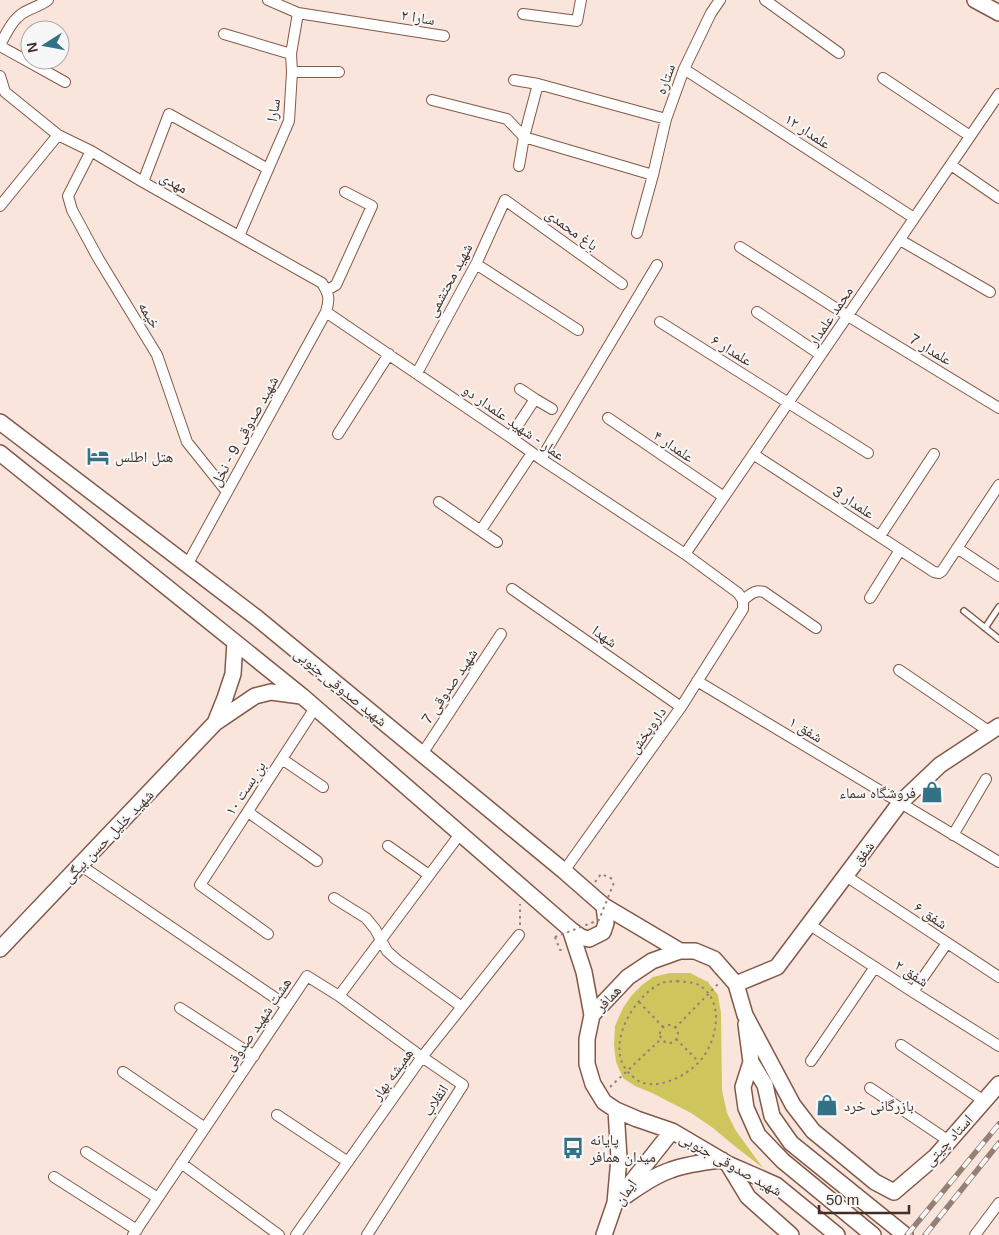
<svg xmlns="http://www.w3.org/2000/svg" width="999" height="1235" viewBox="0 0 999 1235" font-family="Helvetica,'Noto Naskh Arabic',sans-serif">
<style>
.green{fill:#cfc55d}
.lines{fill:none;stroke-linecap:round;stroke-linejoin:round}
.lane-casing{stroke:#845846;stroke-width:8}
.street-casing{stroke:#845846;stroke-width:12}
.secondary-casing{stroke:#845846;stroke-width:18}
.path{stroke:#958078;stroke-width:2;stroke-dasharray:2.5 4;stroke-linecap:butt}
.lane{stroke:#fff;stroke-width:5}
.street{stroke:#fff;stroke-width:10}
.secondary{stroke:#fff;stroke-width:15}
.rail-casing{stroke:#958078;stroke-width:5.5}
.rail{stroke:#f7f7f7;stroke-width:4;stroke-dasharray:11;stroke-linecap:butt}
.path-bridge{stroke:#958078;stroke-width:2;stroke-dasharray:2.5 4;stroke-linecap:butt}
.labels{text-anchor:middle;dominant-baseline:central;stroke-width:4;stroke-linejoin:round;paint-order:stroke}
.street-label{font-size:15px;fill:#422e26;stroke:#f7f7f7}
.poi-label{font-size:15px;fill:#422e26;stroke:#f7f7f7;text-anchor:start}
</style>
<rect width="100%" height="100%" fill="#fae5dd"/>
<path class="green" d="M670,973H690L708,982L718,995L721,1013L722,1090L727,1113L736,1131L763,1168L737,1148L713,1128L691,1113L652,1093L635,1086L623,1078L616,1062L614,1045L615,1026L623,1008L632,995L642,985L653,977Z"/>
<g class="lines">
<g class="lane-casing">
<path id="lane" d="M964,611L999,639
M985,628L999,607"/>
</g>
<g class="street-casing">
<path id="street" d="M765,0L839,53
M298,13L444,36
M523,14L577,21L581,0
M224,34L291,54
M0,45C6,34 12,20 23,13C31,8 40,6 48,0
M0,46L65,82
M684,69L914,218
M292,72H339
M0,76L5,92L58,135L91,151L143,182L322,283C329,294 330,299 326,312L187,565
M883,78L970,136
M514,80L538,84L666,119
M538,84L524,137L653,175
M432,100L507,119L524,137L519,166
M91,151L68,196L72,210L98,258L157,355L187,442L227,492
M951,165L999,198
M143,182L169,114L268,169
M0,206L58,135
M637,233L653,175L666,119L684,69L711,13L720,0
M239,236L289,121L292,72L291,54L298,13L268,0
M900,240L990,292
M740,247L848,316L999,408
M476,264L578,330
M327,290L336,285L372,206L345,192
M326,312L510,437L541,459L685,554L738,593L743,600
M757,312L821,355
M660,322L868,453
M417,373L476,264L505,200L622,284
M535,399L552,409
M608,418L724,497
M338,434L389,354
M510,437L535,399L520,389
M753,454L934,572L939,573L942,571L999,485
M541,459L657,265
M439,502L497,542
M481,530L532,453
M880,536L934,454
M957,548L999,576
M685,554L999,94
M512,589L681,707
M870,598L900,550
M743,600C750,595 755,589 764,592L816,628
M899,670L990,732
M697,681L999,862
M422,754L501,634
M282,759L323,787
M248,812L317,861
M953,835L986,779
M388,846L429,875
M80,865L287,1006
M564,871L681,707L743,609V600
M846,876L999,977
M334,898L366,918L375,929L387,951L397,960L462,1007
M810,925L913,992L999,1046
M268,934L200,885L315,708
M913,992L947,943
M339,996L422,1057L463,1085L367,1235
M180,1008L254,1056
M901,1045L984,1101
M811,1061L875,967
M123,1072L205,1128
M870,1088L949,1141
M277,1115L348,1162
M86,1152L158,1198
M181,1163L279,1235
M54,1177L137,1230
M133,1235L307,976L339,996L460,834
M296,1235L422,1057L519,935
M975,1235L999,1203"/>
</g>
<g class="secondary-casing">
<path id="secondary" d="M975,0L999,13
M0,422L257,618L564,871L604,906L680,951
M0,453L302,696L570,929L584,972L592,1015
M235,642L233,674L225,698L215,723L255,696L271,692L301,696
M570,929L581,937L589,939L603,932L606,923L604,906
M0,949L215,723
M736,984L777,967L900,803L940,765L999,726
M746,1024L751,1062L743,1087L746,1108L758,1135L783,1161L873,1235
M751,1062L765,1085L772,1116L791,1143L905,1235
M728,1164L748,1197L791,1235
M894,1192L936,1156L999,1084
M627,1195C640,1186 655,1175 671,1170C687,1164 705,1162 722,1160
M615,1203L619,1158L616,1110
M604,1235L615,1203L672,1131
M837,1235L776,1185L728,1164L672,1131L637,1119L616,1110L604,1102L593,1084L587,1064V1039L592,1015L628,977L652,961L680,951H695L714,959L736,984L745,1015L793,1105L813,1131L875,1182L894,1192"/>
</g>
<path class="path" d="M595,882L601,874L615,880
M520,925V904
M555,937L560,950H564
M677,981C683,982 694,982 699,985C726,1001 717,1044 698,1063C685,1076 662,1088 643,1083C639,1082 634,1078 631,1075C602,1050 633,995 662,983C666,981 672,982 677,981Z
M639,1002L663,1027
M660 1034a9 9 0 1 1 18 0a9 9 0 1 1-18 0Z
M675,1028L719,983
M676,1039L699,1062
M610,1087L661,1039"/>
<use href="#lane" class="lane"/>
<use href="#street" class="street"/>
<use href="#secondary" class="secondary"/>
<g class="rail-casing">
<path id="rail" d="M907,1235L999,1124
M925,1235L999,1143"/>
</g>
<use href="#rail" class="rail"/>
<path class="path-bridge" d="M555,937L599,920L615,880"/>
</g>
<defs>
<g id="hotel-bare" transform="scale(1.725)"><path d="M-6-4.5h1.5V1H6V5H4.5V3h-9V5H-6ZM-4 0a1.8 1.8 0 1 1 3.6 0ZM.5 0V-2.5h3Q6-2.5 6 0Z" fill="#327186" stroke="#f7f7f7" stroke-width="2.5" paint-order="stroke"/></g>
<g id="shop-bare" transform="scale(1.725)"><path d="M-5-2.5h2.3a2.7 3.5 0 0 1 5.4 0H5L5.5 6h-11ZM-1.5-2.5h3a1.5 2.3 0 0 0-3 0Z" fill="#327186" stroke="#f7f7f7" stroke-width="2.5" paint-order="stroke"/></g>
<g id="bus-bare" transform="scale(1.725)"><path d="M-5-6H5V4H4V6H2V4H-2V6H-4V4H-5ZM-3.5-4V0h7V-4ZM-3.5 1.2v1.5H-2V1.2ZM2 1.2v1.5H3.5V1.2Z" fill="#327186" stroke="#f7f7f7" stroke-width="2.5" paint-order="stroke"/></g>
</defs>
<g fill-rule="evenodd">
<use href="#hotel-bare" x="98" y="456"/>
<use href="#shop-bare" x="932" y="792"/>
<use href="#shop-bare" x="827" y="1105"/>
<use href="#bus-bare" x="573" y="1148"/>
</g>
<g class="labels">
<g class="street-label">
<text transform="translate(418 17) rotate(9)">سارا ۲</text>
<text transform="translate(665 79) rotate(-70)">ستاره</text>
<text transform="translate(273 110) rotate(-81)">سارا</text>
<text transform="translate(808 131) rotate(33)">علمدار ۱۲</text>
<text transform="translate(174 182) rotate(29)">مهدی</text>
<text transform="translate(572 229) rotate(36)">باغ محمدی</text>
<text transform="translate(449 280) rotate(-62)">شهید محتشمی</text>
<text transform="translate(150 315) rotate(59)">خیمه</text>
<text transform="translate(830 316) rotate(-56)">محمد علمدار</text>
<text transform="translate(931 349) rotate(31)">علمدار 7</text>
<text transform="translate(732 350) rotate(32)">علمدار ۶</text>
<text transform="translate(514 422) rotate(35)">عمار - شهید علمدار دو</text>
<text transform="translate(244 431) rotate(-61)">شهید صدوقی 9 - نخل</text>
<text transform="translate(674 446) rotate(34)">علمدار ۴</text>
<text transform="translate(854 502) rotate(33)">علمدار 3</text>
<text transform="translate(605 636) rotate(35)">شهدا</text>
<text transform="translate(449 686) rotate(-56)">شهید صدوقی 7</text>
<text transform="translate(341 687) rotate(39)">شهید صدوقی جنوبی</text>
<text transform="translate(806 729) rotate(31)">شفق ۱</text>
<text transform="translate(647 730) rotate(-55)">داروپخش</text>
<text transform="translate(245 788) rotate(-57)">بن بست ۱۰</text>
<text transform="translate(108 836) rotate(-46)">شهید خلیل حسن بیگی</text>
<text transform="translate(863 853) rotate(-53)">شفق</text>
<text transform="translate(931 915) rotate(34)">شفق ۶</text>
<text transform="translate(912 973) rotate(33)">شفق ۲</text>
<text transform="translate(608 998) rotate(-46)">همافر</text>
<text transform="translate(257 1024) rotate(-56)">هشت شهید صدوقی</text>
<text transform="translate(392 1074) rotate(-54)">همیشه بهار</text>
<text transform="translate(435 1100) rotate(-57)">انقلاب</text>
<text transform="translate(948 1140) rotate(-47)">استاد چیتی</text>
<text transform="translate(731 1164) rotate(29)">شهید صدوقی جنوبی</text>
<text transform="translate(625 1192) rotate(-55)">ایمان</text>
</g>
<g class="poi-label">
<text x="115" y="456">هتل اطلس</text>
<text x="916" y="792" text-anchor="end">فروشگاه سماء</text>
<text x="844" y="1105">بازرگانی خرد</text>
<text x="590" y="1139">پایانه<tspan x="590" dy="17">میدان همافر</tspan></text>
</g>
</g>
<g transform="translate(45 45) rotate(259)"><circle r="24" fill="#f7f7f7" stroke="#afa7a3"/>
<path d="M0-4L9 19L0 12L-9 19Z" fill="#327186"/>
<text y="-8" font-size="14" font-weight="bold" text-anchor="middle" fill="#422e26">N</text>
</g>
<path d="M819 1205v8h90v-8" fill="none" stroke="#422e26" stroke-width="2.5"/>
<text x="826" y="1205" font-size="15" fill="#422e26" stroke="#f7f7f7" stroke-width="4" paint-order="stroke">50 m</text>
</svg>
